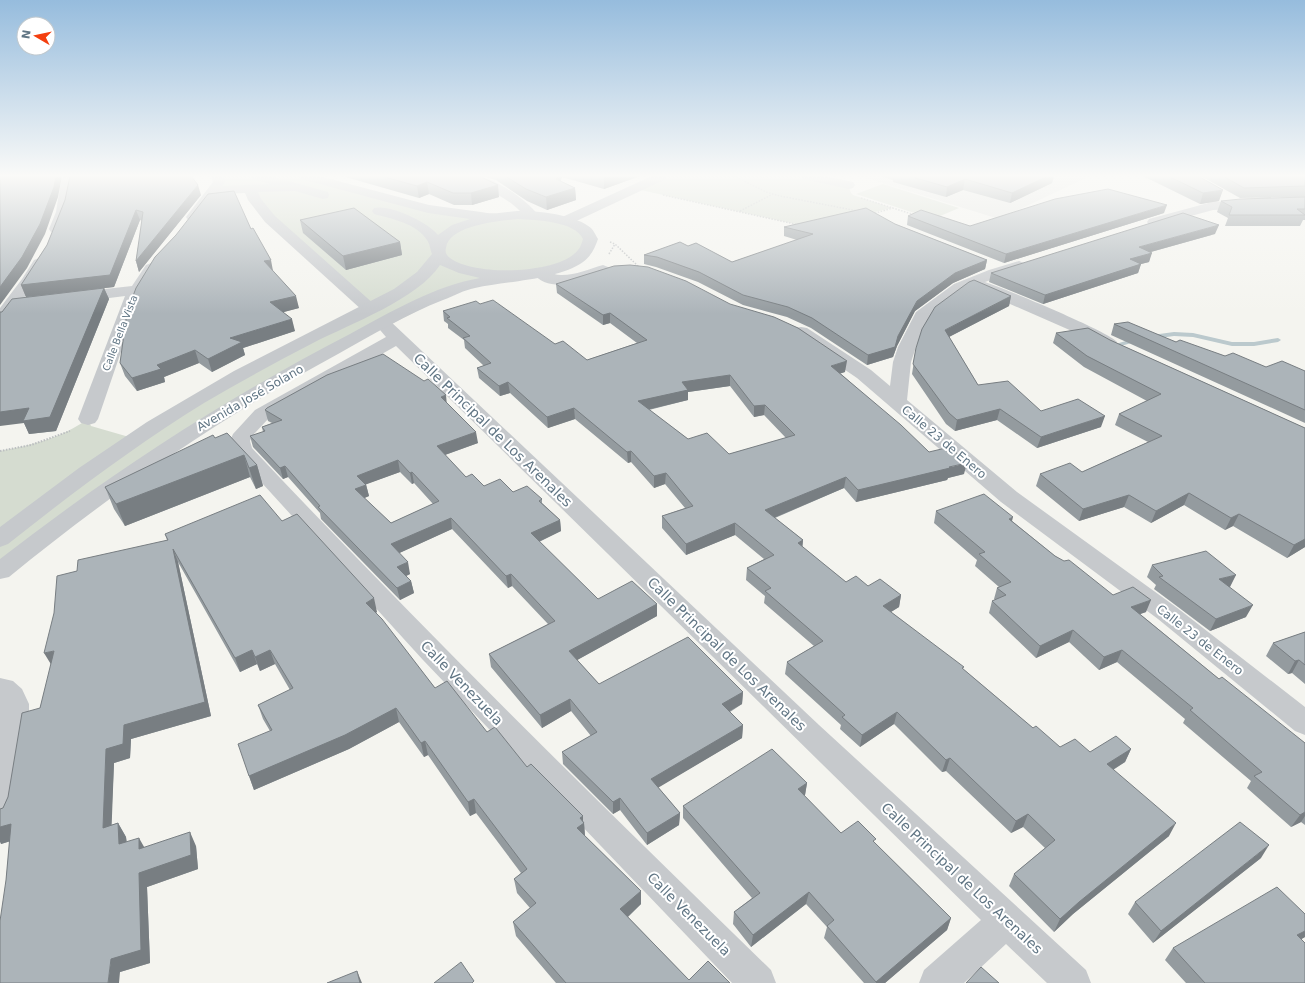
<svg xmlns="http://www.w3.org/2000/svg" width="1305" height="983" viewBox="0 0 1305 983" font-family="'DejaVu Sans',sans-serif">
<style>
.built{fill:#e5e6e3}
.green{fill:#d5dcd0}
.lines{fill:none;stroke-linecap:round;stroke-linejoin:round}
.stream{fill:#bbc9cd;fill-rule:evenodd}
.path-far1{stroke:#bcbfc1;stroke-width:1.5;stroke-dasharray:1.5 1.5;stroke-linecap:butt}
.path{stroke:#bcbfc1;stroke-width:2;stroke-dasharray:1.5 1.5;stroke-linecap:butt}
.minor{fill:#c6c9cc;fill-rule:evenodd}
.tertiary{fill:#c6c9cc;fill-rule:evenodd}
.wall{fill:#949b9f;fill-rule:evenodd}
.shaded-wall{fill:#787e82}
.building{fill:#acb4b9;stroke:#787e82;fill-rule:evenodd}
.labels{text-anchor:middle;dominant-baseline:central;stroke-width:4;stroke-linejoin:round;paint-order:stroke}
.far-street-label{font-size:10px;fill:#607584;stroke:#fff}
.street-label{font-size:12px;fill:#607584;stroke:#fff}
.near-street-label{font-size:14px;fill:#607584;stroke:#fff}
</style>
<rect width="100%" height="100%" fill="#f4f4ef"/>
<path class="built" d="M860,176H1090L999,219Z"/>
<path class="green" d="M217,176H305L358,191L443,212L543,216L587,233L575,260L470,284L251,395L0,571V451C32,445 61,438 88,419L91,426L136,439L369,308L290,236L250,189L213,190Z
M663,176H804L848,185L851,193L853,195L892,208L809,227L636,189Z
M883,184L959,208L933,219L856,194Z"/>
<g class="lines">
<path class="stream" d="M1174,332L1193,333L1232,342H1254L1278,338L1281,340L1278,342L1254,346H1232L1193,337L1174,336L1152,339L1149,337L1152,335Z
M1136,338L1138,339V341L1121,346L1118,344L1119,343Z"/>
<path class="path-far1" d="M734,176L766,192L780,196L858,211
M663,195L799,225
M861,198L915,215
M740,211L773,194
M872,214L893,208
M610,242L615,244L639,267
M609,254L615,244"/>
<path class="path" d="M0,451L31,445L70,431"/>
<path class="minor" d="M62,176H74C72,195 72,216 61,232L56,233L51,232L49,229L56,212Z
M211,176H223L225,182L223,186L294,183L298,184L300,187L298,190L294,191L258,192L261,199L275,216L375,305L377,308L375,311L369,313L363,311L265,222L248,200L245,193L217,194L198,220H188L186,217L213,182Z
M464,176C469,176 475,175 480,176C497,180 528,201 538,215L536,218C527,220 526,216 520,211C505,196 484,188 466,179Z
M652,176H668L666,179L570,224L565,225L560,224L558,221L560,218Z
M801,176H824L853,182L855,185L853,188L849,189L803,179Z
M1305,198V206L1213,210L1154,226L1149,225L1147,222L1149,219L1212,202Z
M39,258L44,260L47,263L37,280L6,323L0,324V308L22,279L34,260Z
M1019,261L1024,263L1027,266L1024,269L985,282C1001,287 1110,332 1117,342L1114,346L1108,347L1102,346L1081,335L978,290L976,287L977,286L966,290L929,319L916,347L911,362L907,400L1017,492L1176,607L1305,707V735L1295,731L1158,619L1001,502L857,378L795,336L792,332L795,328L801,327L807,328L871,370L890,386L893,362L898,347L916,312L954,284L989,270Z
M151,263L156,265L159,268L139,299L98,419L95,423L88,425L81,423L78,419L125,296L78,302L72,300L70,297L72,294L78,292L132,286L146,265Z
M603,265L608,267L611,270L608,273C587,280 549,296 532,272L535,269C546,266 551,276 562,275C576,275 589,269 603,265Z
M383,319L389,320L819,725L1086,970L1091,983H1047L1006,944L964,983H919L924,970L981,920L396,346L269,418L252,436L250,441L252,448C420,627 595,799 771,970L776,983H732L423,660L232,450L230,441L233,434L255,410L386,337L375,324L377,320Z
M0,678L13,681L22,689L29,704V727L16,811L11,821L0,825Z"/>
<path class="tertiary" d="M251,176H270L328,192L329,195L328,198L323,199L253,179Z
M299,176H319L429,205L481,212C494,215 503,212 517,211C536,210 577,215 591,228C594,231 596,236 598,239C595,248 591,256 583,262C558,280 506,281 475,288C464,290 454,296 443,300C407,314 372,335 338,354C221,417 112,493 9,577L0,579V559C111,473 226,398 350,334C391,312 434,286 480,278L459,273L440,265C418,299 350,324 313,343C276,362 240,382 204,403C136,445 71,494 8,544L0,547V527L79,468L147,422L234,371L394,289L417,272L432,254C430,249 430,244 427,240C416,223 392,219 374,214L372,211L374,208C390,204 428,222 438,235L452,225L470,219L428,213L301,179ZM518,219C536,220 575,221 583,239C581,246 579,250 574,254C551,274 474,276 450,258C446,255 445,252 446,248C449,225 499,221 518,219Z"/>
</g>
<path class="wall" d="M345,176H479L499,197L472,205H454L429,194L419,198L349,178Z
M482,176H640L604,189L562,177L561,181L575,188L576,200L547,210L527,201L496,180Z
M880,176H1054L1052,183L1010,203L963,190L946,197L893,182V180Z
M1143,176H1198L1219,201L1200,204Z
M1201,176H1305V197L1240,198Z
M201,195L139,272L136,261L142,221L140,220L114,287L104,288L109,299L56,431L29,434L24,423L2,312L26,297L21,285L47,245L65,200Z
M1305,197V220H1303L1300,226H1225L1228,218L1217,212L1221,201Z
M1164,213L1004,263L907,225L908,216L970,226Z
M300,220L400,242L402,255L346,270L303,233Z
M895,224L987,260L985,269L953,283L915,311L897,346L893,357L867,365L811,328L787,317L743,305L698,282L656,267L644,264V255L688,246L732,262L797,240L784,236V227Z
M251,229L273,271L299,308L283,312L295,331L243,348L245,355L212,372L199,363L164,377L165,382L137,391L125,376L120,363Z
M1215,234L1151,252L1149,262L1141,264L1138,273L1043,304L989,282L991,273Z
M556,284L845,372L840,373L929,452L964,474L948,478L947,480L856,502L844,488L775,518L803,540L802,547L846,582L868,586L901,595L899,607L891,612L963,669L1033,728L1060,747L1090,752L1131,749L1125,762L1113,770L1169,836L1073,914L1054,932L1009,886L1014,874L1045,848L1023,827L1011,833L946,771L942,772L894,724L860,747L840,729L841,725L785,674L787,662L814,646L764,603L765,596L746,580L747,568L764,559L735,535L686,555L662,528V516L685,508L665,484L654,488L631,462L628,463L575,419L548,428L510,393L500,396L479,378L477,368L484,366L465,348L464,340L448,328V324L444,321L443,311L480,304L555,344L587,360L637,343L610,323L603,325L557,293ZM730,386L754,417L764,415L786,438L729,454L688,439L649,410L688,400V392Z
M1011,296L1009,306L949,337L978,385L1041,411L1101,427L1037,448L997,420L955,431L946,424L912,374L916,348Z
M1114,324L1225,356L1266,367L1305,371V423L1111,335Z
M1056,333L1110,340L1305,428V547L1287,558L1233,526L1225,530L1184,505L1151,523L1124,507L1079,521L1036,486L1040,474L1082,472L1148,442L1115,425L1119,414L1147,401L1084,367L1053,343Z
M447,403L478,443L445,455L466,477L484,486L513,492L542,499V503L560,520L561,531L539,542L598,599L657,604V616L577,660L599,684L743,692L742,704L730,712L743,725L742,738L658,787L680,813L679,825L647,845L620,810L613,814L563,764L562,752L591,736L571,711L542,728L491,667L489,654L548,624L512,586L508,588L452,529L399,553L410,574L406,576L411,581L414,593L400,600L321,519L320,513L288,477L283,479L253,447L250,436L263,432L262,427L272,423L268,421L265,410ZM400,472L412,484L414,483L433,504L391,523L364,498L369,496L366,484Z
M215,438L257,465L263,486L256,489L250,477L125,526L114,509L105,487Z
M936,511L1012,521L1055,556L1113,595L1146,612L1140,614L1219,679L1305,743V825L1301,822L1291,827L1247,788L1251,781L1183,723L1185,719L1117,662L1099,670L1069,642L1036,658L989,613L992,601L995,600L994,599L997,588L999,587L975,566L977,560L934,523Z
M282,521L377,612L376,613L435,688L487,732L583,816V821L584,823L585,836L641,891V904L628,917L689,980L730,983H556L516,936L513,922L530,908L517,893L514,879L521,873L476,813L470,816L428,755L424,757L399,722L349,749L254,790L249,776L270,731L263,719L258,705L290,690L275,664L260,671L257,664L240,672L178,562L211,716L131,739L130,758L114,763L111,825L118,823L126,837L127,842L144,848L196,846L198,869L147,887L150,963L120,972L6,880L10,841L1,844L3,808L8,797L40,708L77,571L167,540L165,534Z
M1152,565L1230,587H1229L1246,617L1210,631L1154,589L1156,585L1147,577Z
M1305,632V684L1292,673L1288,674L1266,656L1273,643Z
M807,783L805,795L804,796L841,833L875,843L951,918L947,930L885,983H864L824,938L827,927L806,904L751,947L733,924L734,912L752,898L683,818V806Z
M1261,858L1153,943L1128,914L1135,902Z
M1305,914V937L1301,939L1305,983H1186L1165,960L1173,948Z"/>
<path class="shaded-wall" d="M56,176H62L58,197L45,234L27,268L0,305V287Z
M558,176H562V177L557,191L556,179Z
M607,176H640L604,189V177Z
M1041,176H1054L1052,183L1010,203L1012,193Z
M965,179L963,190L946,197L947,187Z
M427,182L429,194L419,198L417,186Z
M198,185L201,195L139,272L136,261Z
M498,185L499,197L472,205L471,193Z
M575,188L576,200L547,210L546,197Z
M1223,190L1219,201L1200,204L1203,193Z
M1167,205L1164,213L1004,263L1006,254Z
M136,210L140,220L114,287L26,297L21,285Z
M1219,225L1215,234L1136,256L1139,247Z
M400,242L402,255L346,270L343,256Z
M1152,253L1149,262L1141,264L1138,273L1043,304L1045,295L1130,259Z
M271,260L273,271L264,261Z
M987,260L985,269L953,283L915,311L897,346L893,357L867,365L868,355L898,336L917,301L955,273Z
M104,288L109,299L56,431L29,434L24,423L0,426V412Z
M296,296L299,308L273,315L270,302Z
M1011,296L1009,306L943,340L945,330Z
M610,313V323L603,325V315Z
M292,319L295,331L243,348L245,355L212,372L208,359L230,338Z
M195,350L199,363L164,377L165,382L137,391L132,378L157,365Z
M847,361L845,372L830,377L831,366Z
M730,375V386L688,392V400L638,412V401L682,382Z
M508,382L510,393L500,396L499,386Z
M446,395L447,406L441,397Z
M765,405L764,415L754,417V406Z
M574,408L575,419L548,428L547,417Z
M1000,409L997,420L955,431L957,420Z
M1105,416L1101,427L1037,448L1041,437Z
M476,432L478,443L439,457L437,446Z
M631,451V462L628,463L627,452Z
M244,455L250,477L125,526L116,504Z
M398,460L400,472L359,487L357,476Z
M967,463L964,474L948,478L947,480L856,502L858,490Z
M257,465L263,486L256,489L249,468Z
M285,466L288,477L283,479L280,468Z
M412,472L414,483L412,484L410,473Z
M666,473L665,484L654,488V476Z
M846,477L844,488L764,522L765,510Z
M366,485L369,496L358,501L355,489Z
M1189,493L1184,505L1151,523L1156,511Z
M1129,495L1124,507L1079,521L1083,509Z
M1239,514L1233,526L1225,530L1231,518Z
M1013,517L1010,529L1009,519Z
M451,518L452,529L393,556L391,544Z
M560,520L561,531L532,545L531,533Z
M735,523V535L686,555V544Z
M1305,539V547L1287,558L1294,545Z
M803,540L802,552L798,543Z
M173,549L178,562L211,716L131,739L130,758L114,763L111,842L103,828L106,749L124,725Z
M408,562L410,574L400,579L397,567Z
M511,574L512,586L508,588L506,576Z
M1236,575L1230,587L1213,591L1219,579Z
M411,581L414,593L400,600L397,588Z
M901,595L899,607L881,618L883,606Z
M374,598L377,612L369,616L366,603Z
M1151,600L1146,612L1126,619L1131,607Z
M657,604V616L570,664L569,651Z
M1253,605L1246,617L1210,631L1216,619Z
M1073,630L1069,642L1036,658L1040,646Z
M252,650L257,664L240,672L235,658Z
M270,650L275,664L260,671L255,657Z
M1122,650L1117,662L1099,670L1104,657Z
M54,651L52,666L44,653Z
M1299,660L1292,673L1288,674L1295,661Z
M743,692L742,704L721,716L722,704Z
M570,699L571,711L542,728L540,715Z
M396,708L399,722L349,749L254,790L249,776Z
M897,712L894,724L860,747L862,735Z
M743,725L742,738L651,792V779Z
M425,741L428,755L424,757L421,743Z
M1131,749L1125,762L1101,777L1107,764Z
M950,758L946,771L942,772L946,760Z
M807,783L805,795L796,801L798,789Z
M620,798V810L613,814V802Z
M474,799L476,813L470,816L468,802Z
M1305,812V816L1301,822L1291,827L1300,815Z
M680,813L679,825L647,845V833Z
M1028,814L1023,827L1011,833L1016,821Z
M583,816V824L584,823L585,837L577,828L580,818Z
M118,823L126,837L127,858L119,844Z
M1176,823L1169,836L1073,914L1054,932L1060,919L1079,902Z
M11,824L21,838L1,844L0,842V827Z
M190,832L196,846L198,869L147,887L150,963L120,972L119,983H108L111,959L139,873Z
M139,838L147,852L139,849Z
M1269,845L1261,858L1153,943L1161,931Z
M641,891V904L621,923L620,909Z
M809,892L806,904L751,947L753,935Z
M951,918L947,930L885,983H876V982Z
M1305,931V937L1288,947L1297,935Z
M357,971L362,983H360Z"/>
<path class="building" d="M0,176H56L54,187L40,224L22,257L0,287Z
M70,176H191L198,185L136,261L143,212L136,210L110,275L21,285L47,245L65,200Z
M381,176H479L498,185L471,193H453L427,182L417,186Z
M505,176H558L556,179L575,188L546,197L526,189Z
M599,176H607L604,177Z
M909,176H1048L1012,193L965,179L947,187Z
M1168,176H1198L1223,190L1203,193Z
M1223,176H1305V186L1244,188Z
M1108,189L1167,205L1006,254L908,216L921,210L970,226L1055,199Z
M234,191L251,229L253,228L271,260L264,261L296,296L270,302L292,319L230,338L242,342L208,359L195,350L157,365L161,369L132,378L120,363L127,312L136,288L155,257L176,235L208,194Z
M1305,197V209H1297L1305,215H1229L1232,207L1221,201L1241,199Z
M354,208L400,242L343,256L300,220Z
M866,208L895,224L987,260L955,273L917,301L898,336L895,347L868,355L812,318L788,307L743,295L699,272L657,257L644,255L680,242L688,246L696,243L732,262L813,234L784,227Z
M1183,213L1219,225L1139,247L1152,253L1130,259L1141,264L1045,295L991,273Z
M630,265L648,267L686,281L730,304L774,317L798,328L847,361L831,366L901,425L929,452L950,447L967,463L949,467L950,468L858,490L846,477L765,510L803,540L798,543L846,582L856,576L868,586L880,579L901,595L883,606L964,667L962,668L1033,728L1036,726L1060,747L1075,739L1090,752L1116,736L1131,749L1107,764L1176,823L1079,902L1060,919L1014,874L1055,840L1028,814L1016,821L950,758L946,760L897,712L862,735L842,717L845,715L787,662L823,641L765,591L771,588L747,568L774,555L735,523L686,544L662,516L693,506L666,473L654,476L631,451L627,452L574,408L547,417L508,382L499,386L477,368L491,363L463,338L470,336L447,318L450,317L443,311L476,301L480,304L493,300L555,344L563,341L587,360L647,340L610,313L603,315L556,284L614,266ZM730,375L754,406L765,405L795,435L729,454L707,433L688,439L638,401L688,390L682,382Z
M974,280L1011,296L945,330L978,385L1008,381L1041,411L1078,399L1105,416L1041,437L1000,409L957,420L949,413L913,364L916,348L922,329L935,307L969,282Z
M104,288L50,417L23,421L29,408L0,412V312H2L12,299Z
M1128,322L1176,342L1180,340L1225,356L1233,353L1266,367L1282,361L1305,371V410L1114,324Z
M1088,328L1110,340L1305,428V539L1294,545L1239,514L1231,518L1189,493L1156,511L1129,495L1083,509L1040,474L1070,463L1082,472L1162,436L1119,414L1161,394L1087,356L1056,333Z
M383,354L424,381L428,379L446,395L441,397L476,432L437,446L466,477L472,474L484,486L500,479L513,492L527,486L542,499L539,501L560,520L531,533L598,599L632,581L657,604L569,651L599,684L688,637L743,692L722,704L743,725L651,779L680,813L647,833L620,798L613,802L562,752L597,732L570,699L540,715L489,654L555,621L511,574L506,576L451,518L391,544L408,562L397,567L411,581L397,588L318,507L320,506L285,466L280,468L250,436L265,431L262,427L282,420L265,410L267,408L327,375ZM398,460L410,473L412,472L439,501L391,523L355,489L366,485L357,476Z
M227,433L257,465L249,468L244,455L116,504L105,487L213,435L215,438Z
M984,494L1013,517L1009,519L1055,556L1064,561L1069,560L1113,595L1133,587L1151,600L1131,607L1219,679L1222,677L1305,743V812L1300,815L1254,776L1262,772L1190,710L1193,708L1122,650L1104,657L1073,630L1040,646L992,601L1006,595L997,588L1011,582L979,554L985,552L936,511Z
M260,495L282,521L297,514L374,598L366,603L382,619L435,688L447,681L487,732L495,727L527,767L531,764L583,816L580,818L584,823L577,828L641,891L620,909L689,980L708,961L730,983H566L513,922L536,903L514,879L527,869L474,799L468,802L425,741L421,743L396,708L345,735L249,776L238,744L272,730L258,705L293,688L270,650L255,657L252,650L235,658L173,549L205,702L124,725L123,744L106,749L103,828L118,823L119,844L139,838V849L190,832L191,855L139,873L141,950L111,959L108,983H0V921L6,880L11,824L0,827V809L3,808L8,797L22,713L40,708L54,651L44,653L54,613L57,576L77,571L78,560L168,540L165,534Z
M1206,551L1236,575L1219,579L1253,605L1216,619L1159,577L1163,576L1152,565Z
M1305,632V665L1299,660L1295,661L1273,643Z
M772,749L807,783L798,789L841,833L858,821L876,839L873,841L951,918L876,982L827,926L834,920L809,892L753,935L734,912L760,893L683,806Z
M1240,822L1269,845L1161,931L1135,902Z
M1277,887L1305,914V931L1297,935L1305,943V983H1205L1173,948Z
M461,962L474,981L472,983H434Z
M981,967L999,983H966Z
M357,971L360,983H327Z"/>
<linearGradient id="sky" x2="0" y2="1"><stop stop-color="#96bcdd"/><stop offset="0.56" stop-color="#fafaf8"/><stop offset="1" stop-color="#fafaf8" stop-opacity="0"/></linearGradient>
<rect width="1305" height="314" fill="url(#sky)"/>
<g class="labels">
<g class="far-street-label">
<text transform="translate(120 333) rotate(-69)">Calle Bella Vista</text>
</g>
<g class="street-label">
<text transform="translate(250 398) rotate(-30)">Avenida José Solano</text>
<text transform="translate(944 442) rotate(40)">Calle 23 de Enero</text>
<text transform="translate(1200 640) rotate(38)">Calle 23 de Enero</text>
</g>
<g class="near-street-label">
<text transform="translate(493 430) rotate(44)">Calle Principal de Los Arenales</text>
<text transform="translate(727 654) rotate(44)">Calle Principal de Los Arenales</text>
<text transform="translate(462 683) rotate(46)">Calle Venezuela</text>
<text transform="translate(962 878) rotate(43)">Calle Principal de Los Arenales</text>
<text transform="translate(689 914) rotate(45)">Calle Venezuela</text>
</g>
</g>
<g transform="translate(36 36) rotate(279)"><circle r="19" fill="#ffffff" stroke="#bfc8ce"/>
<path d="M0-3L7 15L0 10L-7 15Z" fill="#f43f0f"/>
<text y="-6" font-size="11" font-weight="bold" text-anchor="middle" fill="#607584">N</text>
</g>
</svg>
